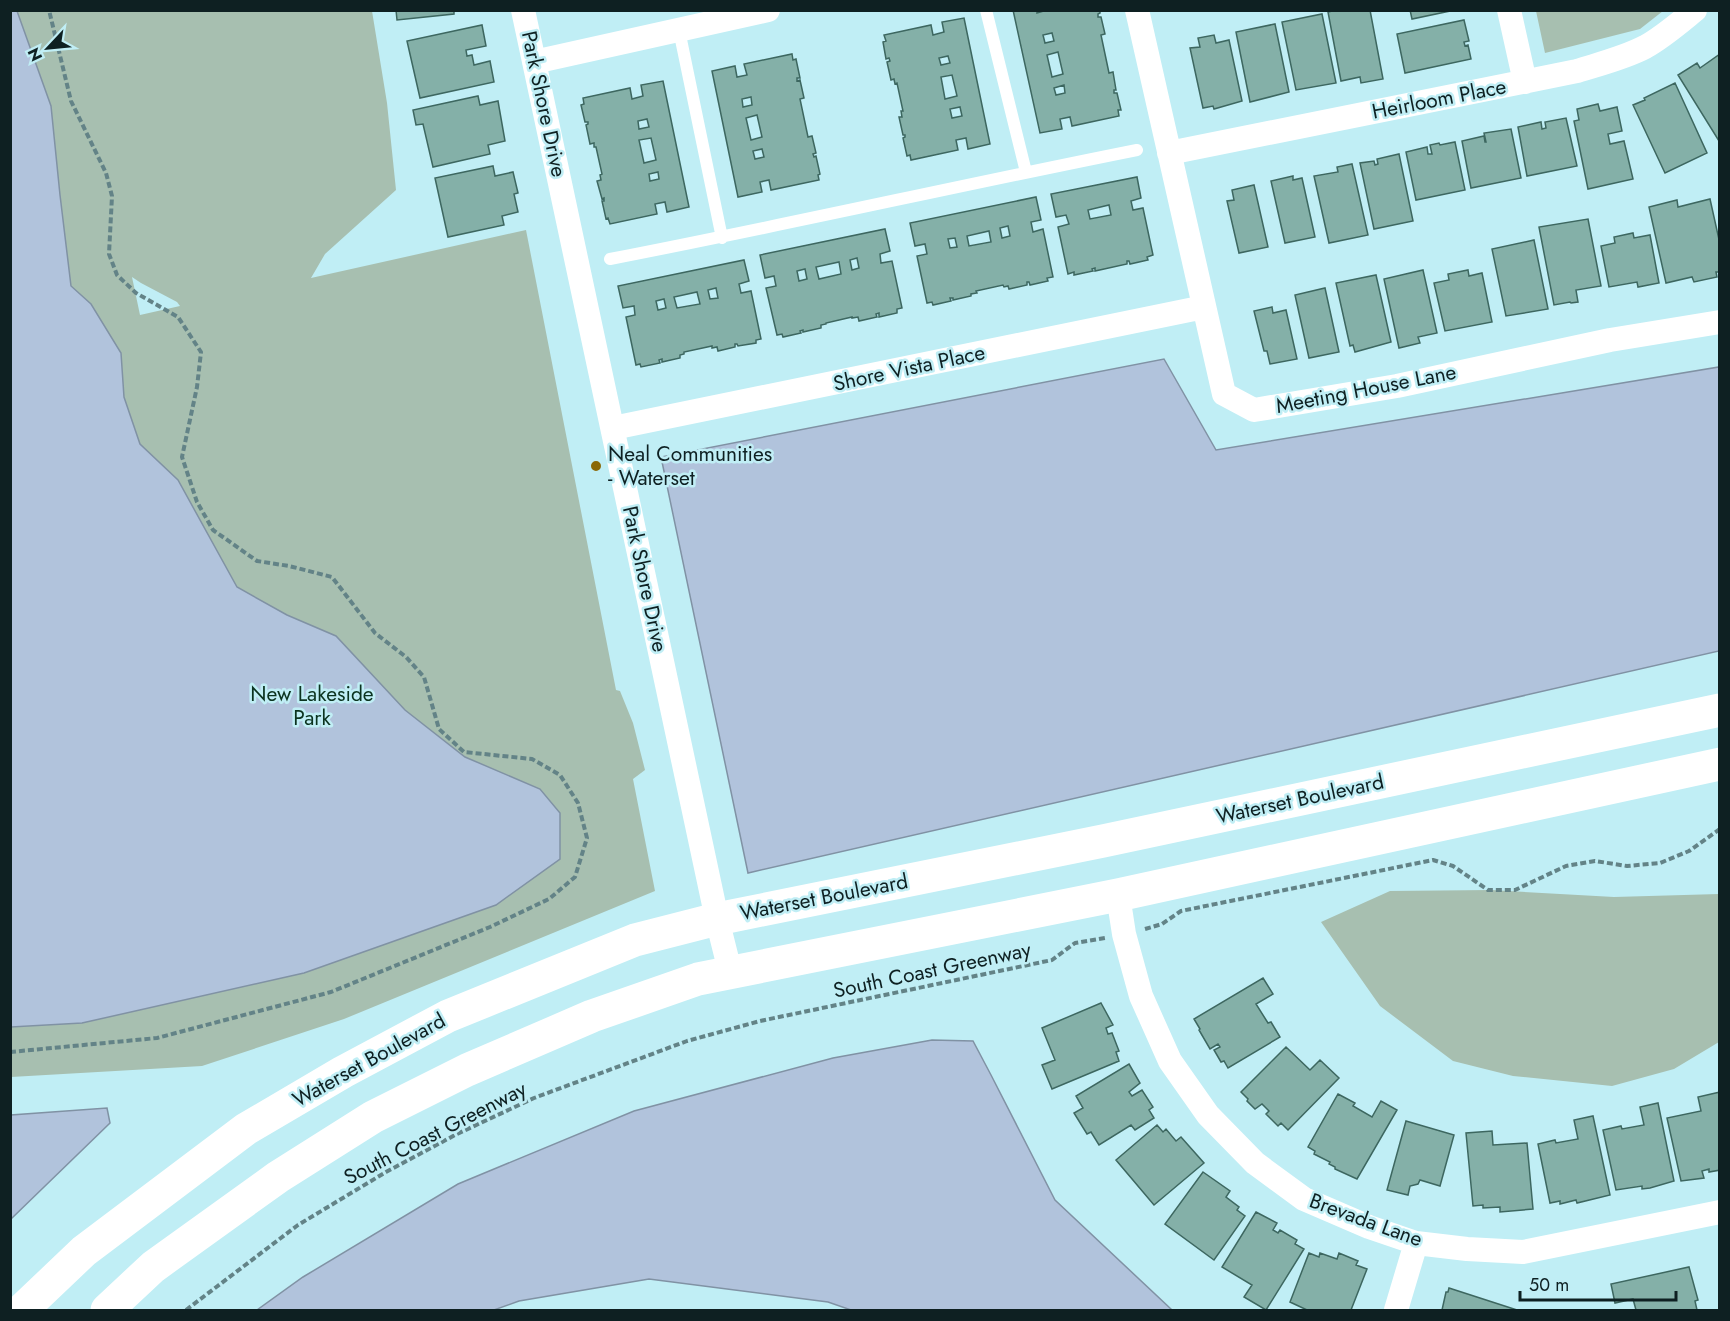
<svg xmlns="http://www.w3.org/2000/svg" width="1730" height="1321" viewBox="0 0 1730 1321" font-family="Jost,sans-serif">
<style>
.green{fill:#a7bfb0;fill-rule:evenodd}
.water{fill:#b1c3dc;stroke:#8092a4;stroke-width:1.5}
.building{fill:#84b0a8;stroke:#3d6760;stroke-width:1.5;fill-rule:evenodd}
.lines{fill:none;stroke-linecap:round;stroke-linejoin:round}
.path{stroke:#638387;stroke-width:4;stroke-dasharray:6 3;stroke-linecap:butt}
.lane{stroke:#fff;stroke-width:12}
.street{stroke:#fff;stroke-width:24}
.secondary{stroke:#fff;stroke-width:33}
.poi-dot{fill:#8a6807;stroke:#c0eef5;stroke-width:2}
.labels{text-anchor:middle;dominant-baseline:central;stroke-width:5;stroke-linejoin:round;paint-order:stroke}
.street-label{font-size:21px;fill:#0e2022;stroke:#c0eef5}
.poi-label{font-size:21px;fill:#0e2022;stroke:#c0eef5;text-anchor:start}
.park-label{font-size:21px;fill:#0b331f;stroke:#c0eef5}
</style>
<rect width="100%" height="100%" fill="#c0eef5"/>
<path class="green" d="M11,11H372L387,103L396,190L325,254L311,278L526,230L616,690L620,691L633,723L645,770L633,779L655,891L344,1019L202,1066L11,1077ZM132,277L141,283L177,302L180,306L140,315Z
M1536,11V10L1663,11L1640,29L1545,53Z
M1491,890L1614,897L1719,894V1042L1674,1069L1612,1086L1513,1076L1453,1061L1380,1006L1321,922L1390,891Z"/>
<path class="water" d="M17,11L51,106L60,195L71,286L91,304L121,353L124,397L140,444L178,480L237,587L287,615L336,636L405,710L465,757L540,789L560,813V859L496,905L304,973L82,1023L11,1027L10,11Z
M1164,359L1216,450L1719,367V651L748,873L661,457Z
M932,1040L973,1041L991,1075L1055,1200L1172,1310H851L828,1302L649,1279L519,1301L494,1310H257L303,1277L458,1184L634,1111L833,1058Z
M107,1108L110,1123L11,1219V1115Z"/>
<path class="building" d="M396,10H454V14L397,20Z
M1013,10H1037V13L1047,10H1100V13L1098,14V17H1101L1105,34L1101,35L1109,73L1113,72L1116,90H1114V93H1117L1121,110H1118L1119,116L1072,126L1070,117L1060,119L1062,129L1040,133ZM1052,33L1054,41L1045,43L1043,35ZM1058,52L1063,74L1052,77L1047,55ZM1064,85L1065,93L1056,95L1054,88Z
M1336,10H1370L1383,79L1361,83L1360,77L1341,81L1328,12Z
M1410,10H1455L1412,19Z
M1322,14L1336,83L1296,90L1282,22Z
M964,18L990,144L968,149L966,138L956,140L958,150L911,160L910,155L907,156L903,138L905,137V135H903L899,117H902L901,111H903L897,83L895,84L894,79L891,80L887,62L890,61L889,58L886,59L883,42L886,41L884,35L931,25L933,35L944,32L942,22ZM948,56L950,63L941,65L939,58ZM952,75L957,96L945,99L941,77ZM960,107L962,116L952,118L950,109Z
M1464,20L1469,41L1464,42L1465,46L1468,45L1471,59L1405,73L1397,34Z
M1275,24L1289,92L1250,102L1236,32Z
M482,25L486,46L466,50L467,56L472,55L474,65L490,61L494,82L420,98L407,41Z
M1214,35L1216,43L1229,40L1242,101L1214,109L1213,106L1203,108L1190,48L1200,47L1198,38Z
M792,54L793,60L796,59L800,78H797V81L800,80L804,98L800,99L808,137L812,136L816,153L813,154L814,157L816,156L820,174L818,175L819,180L771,190L769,180L760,182L762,192L738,197L712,71L735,66L737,77L747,75L744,64ZM751,97L752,105L743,107L742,99ZM757,115L762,137L751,140L746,118ZM762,149L764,157L755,159L753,151Z
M1720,54V141H1719L1678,75L1697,63L1700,68Z
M663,81L689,207L667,212L665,202L655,204L657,214L610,224L608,218L606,219L602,201H604V198L602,199L597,181L601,180L600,175L602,174L596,147H594V143L590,144L586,125L588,124V122H585L581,105L584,104L583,98L630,88L632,99L643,96L641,85ZM647,119L649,127L639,129L638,121ZM651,138L656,160L644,163L639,140ZM658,172L659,179L650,181L649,174Z
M1675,83L1707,153L1665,173L1633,105L1645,100L1644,98Z
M478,96L480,105L498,101L505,141L488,145L490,154L433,167L423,124L416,125L413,110Z
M1598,104L1600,111L1617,107L1622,131L1608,134L1610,144L1624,141L1633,179L1588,189L1574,121L1579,120L1577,109Z
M1566,118L1577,166L1527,176L1518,127L1541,122L1542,129L1546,128L1545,122Z
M1511,129L1521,178L1471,188L1462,141L1484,136L1485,142H1486L1484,133Z
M1455,142L1465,190L1416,200L1406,152L1427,147L1428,154H1432L1430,145L1439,143L1440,145Z
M1399,154L1413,221L1374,229L1360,163L1374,161L1375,165L1378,164L1377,159Z
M1352,164L1368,235L1329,243L1314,176L1338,172L1337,167Z
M493,166L495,176L513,172L518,193L514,194L518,212L502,216L504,225L448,237L435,178Z
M1293,176V180L1302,178L1315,237L1285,243L1271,181Z
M1137,177L1141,198L1131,201L1133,210L1143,208L1153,255L1147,257L1148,260L1130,264L1129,261H1127V264L1095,271V268L1092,269L1093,271L1074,275V272L1068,274L1058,227L1069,224L1066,215L1056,217L1051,194ZM1109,205L1111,215L1090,219L1088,210Z
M1254,185L1268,247L1239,253L1227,201L1234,200L1232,190Z
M1036,197L1041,220L1031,222L1033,232L1043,229L1053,277L1047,278L1048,281L1030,285L1029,282H1027V285L1009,289L1008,286L1004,287L1003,285L976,291L977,293L971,294V296L953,300V298H950L951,301L933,305L932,302L927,303L917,256L927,254L925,244L915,246L910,223ZM1008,226L1010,236L1002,238L1000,228ZM989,231L991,242L969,246L967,236ZM955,238L957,247L950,248L948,239Z
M1710,199L1720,244V272H1716L1717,277L1694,282L1692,277L1666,283L1649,207L1677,200L1678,207Z
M1588,219L1601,286L1576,290L1578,302L1571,303L1570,302L1554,305L1539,227Z
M885,229L890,251L880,254L881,263L892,261L902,308L897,309V313L879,317V313L876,314L877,317L859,321L858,317L852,318V317L826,323V324L821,325V328L803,332V330L800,331L801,333L783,337L782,334L777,335L766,288L776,286L774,276L765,278L760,255ZM857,258L859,268L852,270L850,260ZM839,262L841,274L819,279L816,267ZM805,269L807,279L799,281L797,271Z
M1633,233L1634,238L1650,235L1659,283L1638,287L1637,282L1609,287L1601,246L1615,243L1614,237Z
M1534,240L1548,309L1506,316L1492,249Z
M744,260L749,281L739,284L741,293L751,291L761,339L756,340V343L738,346L737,344H735V347L718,351L717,347L712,348V346L684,352V354L680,355V358L662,362V359L659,360L660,363L641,367L640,364L636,365L626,317L635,315L634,306L623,308L618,286ZM716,288L718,298L710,299L708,290ZM697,292L700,304L677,308L674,297ZM664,299L666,308L658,310L656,301Z
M1423,270L1437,333L1418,337L1420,343L1399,348L1384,279Z
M1468,270L1469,276L1482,273L1492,322L1445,331L1434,283L1449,280L1448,274Z
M1376,275L1391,342L1355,352L1353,345L1350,346L1336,283Z
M1325,288L1339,352L1309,358L1295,295Z
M1272,307L1273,313L1286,310L1297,359L1270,364L1267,351H1264L1254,311Z
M1263,978L1273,994L1256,1004L1268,1023L1271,1022L1280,1037L1228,1068L1224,1061L1221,1062L1214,1050L1220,1047L1218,1044L1210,1049L1199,1030L1200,1029L1194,1019Z
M1101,1003L1113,1025L1106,1028L1108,1034L1112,1033L1119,1051L1116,1052L1119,1061L1052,1089L1042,1065L1055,1060L1042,1028Z
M1286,1047L1310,1070L1320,1060L1339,1078L1288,1130L1281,1123L1278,1126L1266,1114L1269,1111L1262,1104L1255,1109L1247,1101L1248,1099L1241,1092Z
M1129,1064L1140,1083L1129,1092L1132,1096L1142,1090L1153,1107L1149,1110L1154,1118L1135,1130L1131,1125L1099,1145L1091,1132L1087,1134L1074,1113L1083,1108L1076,1096Z
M1720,1092V1170L1709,1172V1169L1702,1171L1704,1178L1681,1181L1667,1118L1701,1111L1698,1097Z
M1338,1094L1355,1103L1353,1106L1372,1117L1381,1101L1397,1110L1357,1179L1335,1169V1167L1329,1164L1330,1162L1314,1154L1315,1151L1308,1147Z
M1658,1103L1674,1181L1650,1188L1642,1189V1186L1616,1190L1603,1130L1621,1126L1622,1129L1644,1125L1640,1107Z
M1593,1116L1610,1195L1577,1203L1576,1200L1560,1204V1201L1550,1203L1538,1144L1555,1140L1556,1143L1578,1139L1574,1120Z
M1406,1121L1454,1135L1440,1186L1420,1180L1418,1184L1410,1186L1408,1195L1387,1190Z
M1157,1125L1163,1132L1166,1129L1176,1141L1181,1137L1204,1163L1154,1205L1116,1160Z
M1492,1131L1493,1145L1527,1143L1533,1209L1500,1212V1207L1483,1208V1205L1473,1206L1466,1133Z
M1203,1172L1230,1191L1226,1197L1239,1207L1237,1210L1245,1216L1214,1260L1165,1224Z
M1256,1212L1277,1223L1273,1230L1278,1233L1280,1230L1297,1240L1295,1244L1304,1249L1266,1310L1244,1297L1252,1285L1222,1267Z
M1309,1253L1319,1257L1320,1253L1337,1259L1339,1253L1358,1261L1356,1265L1367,1269L1351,1310H1307L1290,1302Z
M1689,1267L1698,1300L1695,1301L1697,1310H1636L1633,1299L1615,1303L1611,1284Z
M1449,1288L1517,1310H1442L1446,1292H1448Z"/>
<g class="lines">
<path class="path" d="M1145,929L1162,924L1181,911L1433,860L1453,866L1488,890H1515L1566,866L1595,861L1627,866L1660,863L1689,851L1720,829
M10,1052L157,1038L331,992L490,927L549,899L575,877L587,838L578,803L560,775L532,759L464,752L439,729L424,677L406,657L375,633L332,577L289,566L257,561L213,530L197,502L182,457L197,387L201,352L178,317L136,293L117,275L109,254L112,196L106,173L71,101L49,10
M186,1310L298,1225L386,1172L457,1134L534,1098L687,1041L760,1021L1052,960L1075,943L1105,938"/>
<path class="lane" d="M986,10L1026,172
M679,30L722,238
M610,259C786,225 961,185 1137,150"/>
<path class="street" d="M523,10L717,919L730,971
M1137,10L1224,394L1254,410L1397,386L1610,340L1720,322
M1509,10L1525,82
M534,62L768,10
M1169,153L1577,71C1599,64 1624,58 1645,47C1663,37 1679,23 1695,10
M613,428L1204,307
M1118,895L1124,934L1141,996L1170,1061L1208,1115L1255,1163L1304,1199L1369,1227L1416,1243L1467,1249L1523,1252L1720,1212
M1396,1310L1416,1243"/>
<path class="secondary" d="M22,1310L84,1251L246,1129L343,1072L448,1016L635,940L717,919L1103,841L1720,710
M107,1310L153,1267L278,1177L373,1117L467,1070L592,1016L698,979L1118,895L1720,764"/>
</g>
<circle class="poi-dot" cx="596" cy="466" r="6"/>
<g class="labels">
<g class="street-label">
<text transform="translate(1439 99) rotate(-11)">Heirloom Place</text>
<text transform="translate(544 104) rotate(78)">Park Shore Drive</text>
<text transform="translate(909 368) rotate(-12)">Shore Vista Place</text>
<text transform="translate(1366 389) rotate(-11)">Meeting House Lane</text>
<text transform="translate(645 579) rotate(78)">Park Shore Drive</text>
<text transform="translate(1300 799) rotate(-12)">Waterset Boulevard</text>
<text transform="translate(824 897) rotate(-11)">Waterset Boulevard</text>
<text transform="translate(932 970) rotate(-12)">South Coast Greenway</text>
<text transform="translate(369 1060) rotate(-29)">Waterset Boulevard</text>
<text transform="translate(435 1133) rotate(-27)">South Coast Greenway</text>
<text transform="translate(1366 1220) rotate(20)">Brevada Lane</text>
</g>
<g class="poi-label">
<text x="608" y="454">Neal Communities<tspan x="608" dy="24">- Waterset</tspan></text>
</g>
<g class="park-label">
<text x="312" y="694">New Lakeside<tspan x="312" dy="24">Park</tspan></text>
</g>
</g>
<rect width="1730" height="1321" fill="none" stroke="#0e2022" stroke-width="24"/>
<g transform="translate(48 48) rotate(244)" stroke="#c0eef5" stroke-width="4.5" paint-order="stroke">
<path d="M0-4.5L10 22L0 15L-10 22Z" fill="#0e2022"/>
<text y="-9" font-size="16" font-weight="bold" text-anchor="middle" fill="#0e2022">N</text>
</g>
<path d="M1520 1291v9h156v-9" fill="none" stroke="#0e2022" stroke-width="3"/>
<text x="1529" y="1291" font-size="18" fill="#0e2022" stroke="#c0eef5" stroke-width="4.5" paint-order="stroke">50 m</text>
</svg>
